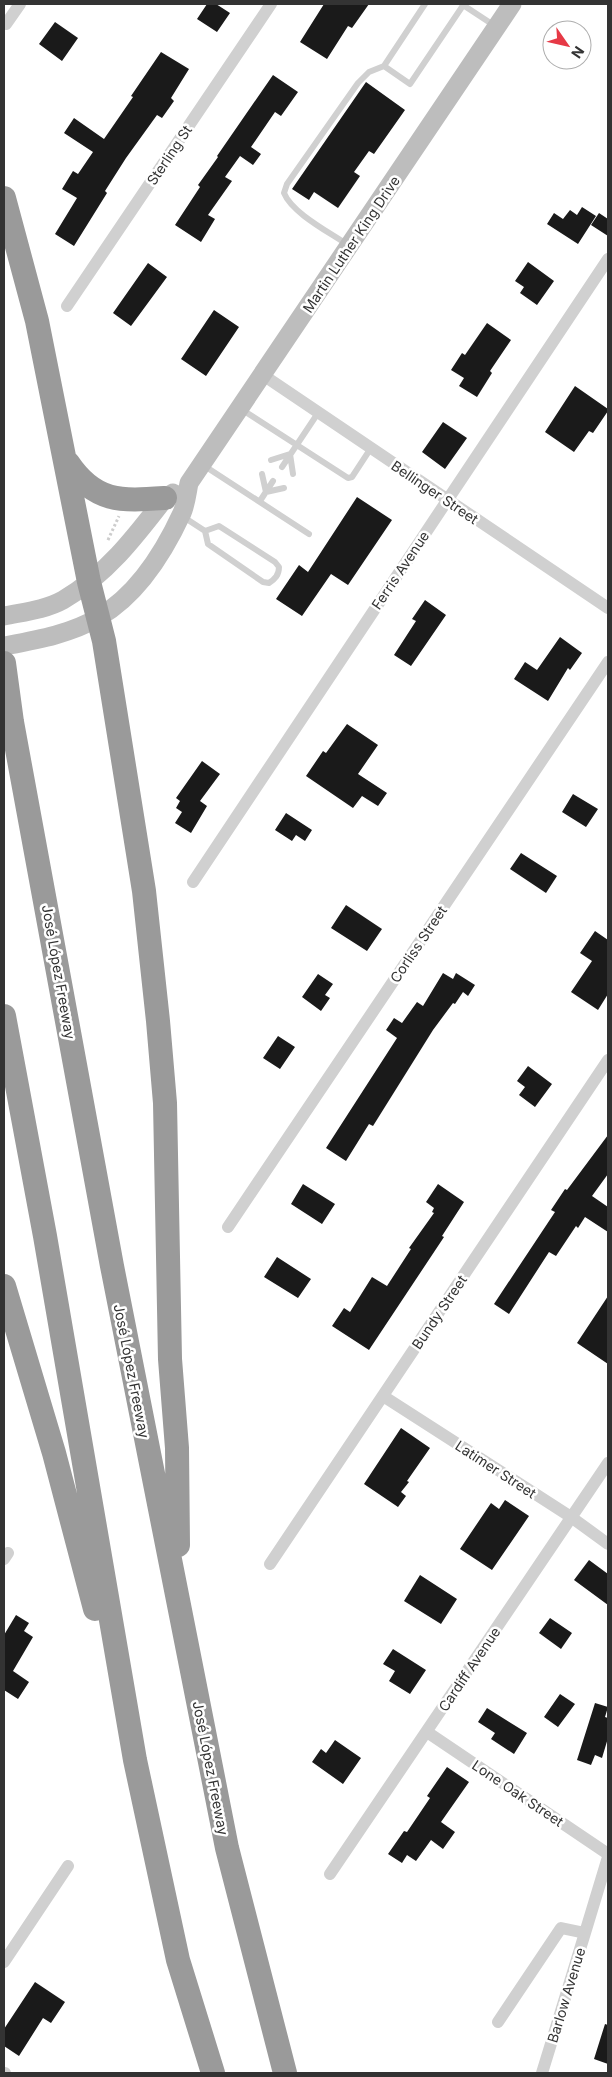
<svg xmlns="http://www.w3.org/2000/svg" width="612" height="2077" viewBox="0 0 612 2077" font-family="Inter,sans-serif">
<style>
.building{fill:#1a1a1a}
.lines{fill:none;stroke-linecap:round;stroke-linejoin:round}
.path{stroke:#cdcdcd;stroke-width:3;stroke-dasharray:2.5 2.5;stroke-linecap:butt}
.lane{stroke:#d0d0d0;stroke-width:6}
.street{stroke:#d0d0d0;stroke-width:12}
.secondary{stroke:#bdbdbd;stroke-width:19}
.highway{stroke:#9a9a9a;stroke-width:24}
.labels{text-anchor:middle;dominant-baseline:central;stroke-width:5;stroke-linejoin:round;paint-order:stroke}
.street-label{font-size:14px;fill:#333;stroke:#fff}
</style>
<rect width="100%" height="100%" fill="#fff"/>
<path class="building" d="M207,4H216L230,13L217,32L197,19Z
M324,4H369L352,28L348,26L327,59L300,42Z
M55,22L78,38L62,61L39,44Z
M161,52L189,69L171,98L174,101L162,118L157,115L126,158L105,191L107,193L74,246L55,234L77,198L62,189L73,171L78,174L93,152L64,133L74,118L104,139L133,97L131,96Z
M273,75L298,92L281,116L275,112L251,147L261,154L253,165L240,156L225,177L232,181L208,215L215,219L201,242L175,225L200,187L198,185L218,157L217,156Z
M366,82L405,110L374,154L369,151L354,172L360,176L338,208L314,192L309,200L292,189Z
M582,207L596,216L578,244L547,224L554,213L563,219L570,210L577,215Z
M599,213L608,219V236L591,225Z
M528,262L554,281L537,305L520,293L524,287L515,281Z
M148,263L167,277L131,326L113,313Z
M214,310L239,327L206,376L181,359Z
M487,323L511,340L490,371L492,373L477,397L459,386L464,378L451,370L462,353L465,355Z
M575,386L608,409V411L593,433L589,431L574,452L545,432Z
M443,422L467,438L445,469L422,452Z
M357,497L392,520L348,585L331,574L302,616L276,599L299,565L308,572Z
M425,600L446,615L411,666L394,655L416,621L412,619Z
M560,637L582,653L570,670L568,668L548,701L514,679L525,662L537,670Z
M347,724L378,745L358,774L387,793L378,806L362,796L353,808L306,776L323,751L326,753Z
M202,761L220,774L200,801L207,806L191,833L175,823L182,812L176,808L180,801L176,798Z
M573,794L598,809L586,827L562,812Z
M286,813L312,830L305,841L296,835L292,841L275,830Z
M521,853L557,876L546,893L510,869Z
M346,905L382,929L367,951L331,928Z
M595,931L608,940V994L598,1010L571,992L592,961L580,953Z
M443,973L453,979L456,973L475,985L468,996L463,992L455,1004L453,1003L433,1030L373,1126L369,1124L346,1161L326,1148L397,1038L386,1030L394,1018L402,1023L417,1002L423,1006Z
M318,974L333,984L325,995L330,998L321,1011L302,997Z
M278,1036L295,1047L280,1069L263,1058Z
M528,1066L552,1084L535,1107L519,1095L525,1087L517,1081Z
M608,1135V1174L592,1196L608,1207V1232L585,1217L578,1228L576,1226L556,1256L549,1252L509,1314L494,1304L555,1212L551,1210L565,1189L567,1190Z
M303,1184L335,1204L322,1224L291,1204Z
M438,1184L464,1202L442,1236L444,1237L369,1350L332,1326L344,1308L350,1312L372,1277L387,1286L411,1249L409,1248L434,1213L432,1212L434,1208L426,1202Z
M277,1257L311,1279L298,1298L264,1277Z
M608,1296V1364L577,1343Z
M401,1428L430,1448L407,1481L409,1482L401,1492L406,1496L398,1507L364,1484Z
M505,1500L529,1516L492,1570L460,1549L491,1503L499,1509Z
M589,1560L608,1574V1605L574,1580Z
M420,1575L457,1599L441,1624L404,1601Z
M16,1615L29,1623L24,1631L33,1637L13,1671L29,1682L18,1699L4,1690V1635Z
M550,1618L572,1633L561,1649L539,1633Z
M393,1649L426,1670L410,1694L389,1681L395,1671L383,1664Z
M560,1694L575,1704L558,1727L544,1717Z
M595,1703L608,1707L605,1717L608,1718V1738L602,1758L595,1755L591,1765L577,1760Z
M487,1708L527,1733L514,1754L491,1739L495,1733L478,1722Z
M335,1740L361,1758L343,1784L312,1762L321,1749L326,1753Z
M447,1767L469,1782L441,1822L455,1832L443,1849L431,1840L416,1861L407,1855L402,1863L388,1854L404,1831L407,1832L430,1798L427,1796Z
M35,1982L65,2002L51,2023L43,2018L19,2056L4,2046V2029Z
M605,2024L608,2025V2064L594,2059Z"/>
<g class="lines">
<path class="path" d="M108,540L119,516"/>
<path class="lane" d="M425,4L384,66L410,84L464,4
M463,5L495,26
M348,245C329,232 292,213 284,193L287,184L358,83L369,72L384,66
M241,409L348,478L352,477L371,448
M290,454L293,474
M271,460L290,454
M203,465L309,534
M282,467L318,413
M262,474L266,492
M266,492L284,488
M260,501L273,481
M182,516L205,531L208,544L263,582L269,583C275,579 279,575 279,567L275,562L219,526L205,531"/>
<path class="street" d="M6,24L20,4
M67,306L271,4
M263,375L608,608
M193,882L608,259
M228,1227L608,662
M383,1396L571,1517L608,1544
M4,1559L8,1553
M270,1564L608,1060
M427,1732L608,1854
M330,1874L608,1463
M585,1933L608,1857
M4,1962L68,1866
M498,2022L561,1928L585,1933L542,2073
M4,2073H5"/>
<path class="secondary" d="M4,616C23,612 45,610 63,600C106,575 135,537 165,498L173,493
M4,646C36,640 71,634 99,617C137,595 164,552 182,513C186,504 187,493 189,483L512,4"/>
<path class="highway" d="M4,198L37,321L89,582L104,641L144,891L158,1021L165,1103L170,1359L177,1448L178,1545
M68,463C95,503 121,501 165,498
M4,663L12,722L112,1266L227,1848L285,2073
M4,1016L45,1236L135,1760L178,1960L213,2073
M4,1286L54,1453L95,1609"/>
</g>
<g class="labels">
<g class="street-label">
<text transform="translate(169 155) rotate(-56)">Sterling St</text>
<text transform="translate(351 244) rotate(-56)">Martin Luther King Drive</text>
<text transform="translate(435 492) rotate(34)">Bellinger Street</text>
<text transform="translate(400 570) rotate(-56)">Ferris Avenue</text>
<text transform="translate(418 944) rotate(-56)">Corliss Street</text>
<text transform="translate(59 972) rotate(80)">José López Freeway</text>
<text transform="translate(439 1312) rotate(-56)">Bundy Street</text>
<text transform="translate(132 1371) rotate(79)">José López Freeway</text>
<text transform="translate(496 1469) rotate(33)">Latimer Street</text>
<text transform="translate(469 1669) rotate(-56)">Cardiff Avenue</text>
<text transform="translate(211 1768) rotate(79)">José López Freeway</text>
<text transform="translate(518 1793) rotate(34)">Lone Oak Street</text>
<text transform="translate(566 1995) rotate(-73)">Barlow Avenue</text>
</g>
</g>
<rect width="612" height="2077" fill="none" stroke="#333333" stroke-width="10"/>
<g transform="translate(567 45) rotate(124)"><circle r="24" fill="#ffffff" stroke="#adadad"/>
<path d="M0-4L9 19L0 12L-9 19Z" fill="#e63946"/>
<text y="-8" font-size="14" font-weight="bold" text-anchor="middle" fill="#333333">N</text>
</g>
</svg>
